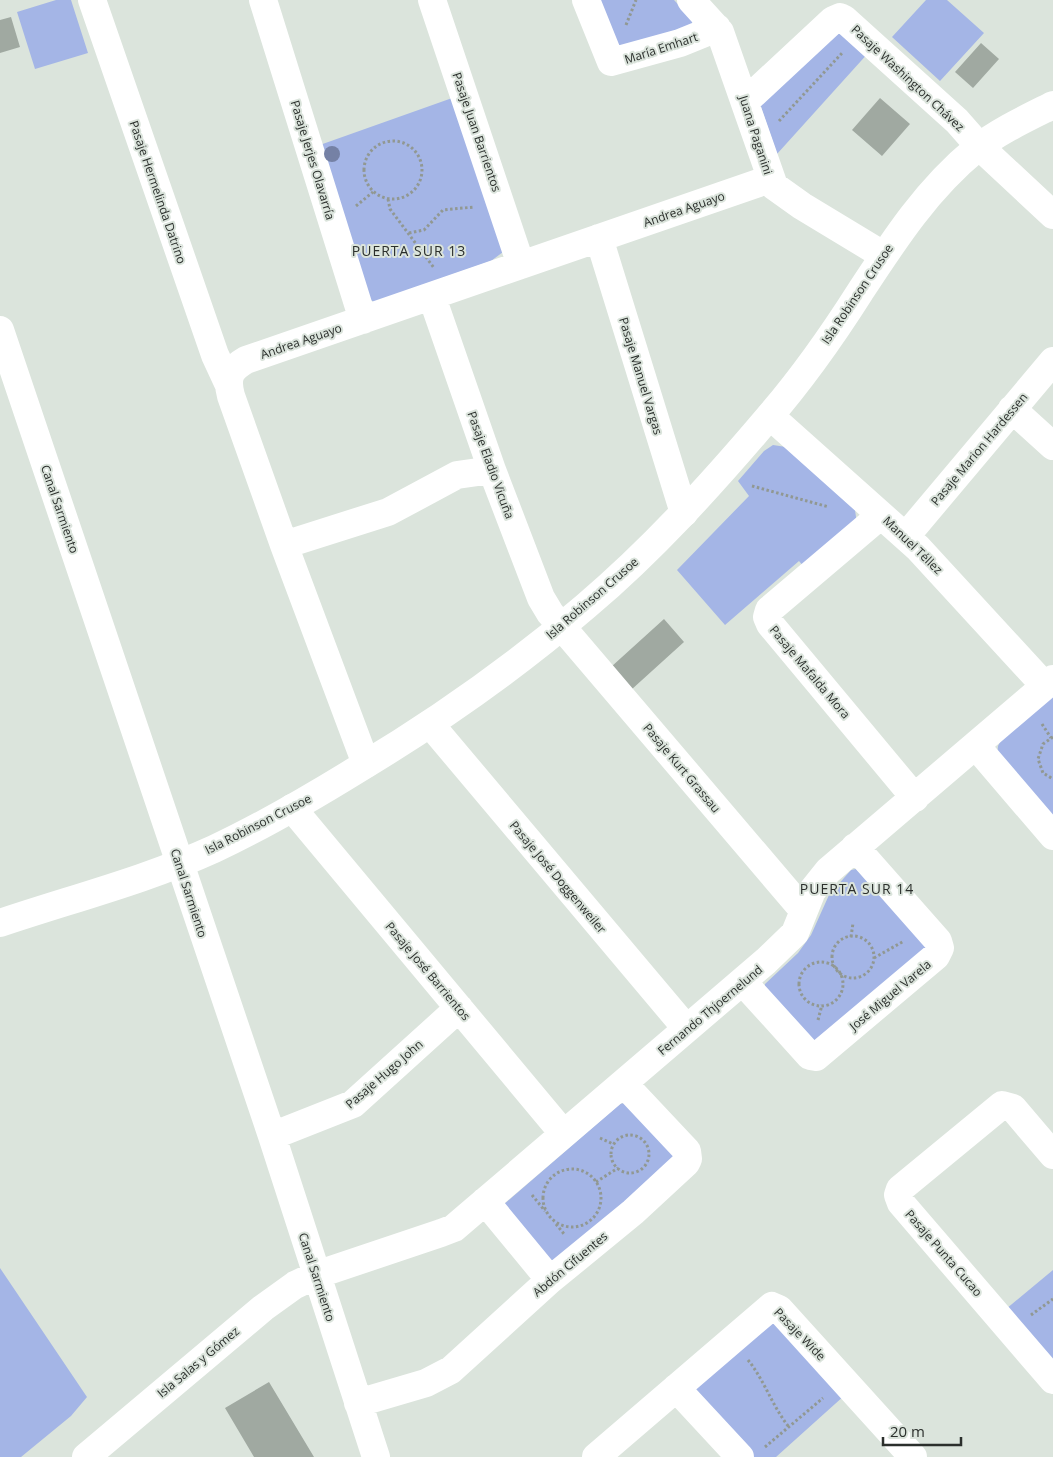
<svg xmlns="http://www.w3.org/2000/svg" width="1053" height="1457" viewBox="0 0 1053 1457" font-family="'Open Sans',sans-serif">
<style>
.green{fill:#a4b5e6}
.building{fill:#a0a9a1}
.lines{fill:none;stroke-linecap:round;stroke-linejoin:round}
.path{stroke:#919892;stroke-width:3;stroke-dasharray:2.5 2.5;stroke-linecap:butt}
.minor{stroke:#fff;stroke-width:28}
.tertiary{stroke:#fff;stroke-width:28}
.tree{fill:#7581a5}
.labels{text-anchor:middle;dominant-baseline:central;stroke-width:4;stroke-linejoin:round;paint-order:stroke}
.street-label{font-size:12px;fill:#2b2f2c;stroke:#dbe4dc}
.neighbourhood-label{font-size:14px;letter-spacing:1px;fill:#2b2f2c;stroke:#dbe4dc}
</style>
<rect width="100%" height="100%" fill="#dbe4dc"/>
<path class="green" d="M56,0H71L88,53L35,69L17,12Z
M594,0H674L692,19V25L622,53Z
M926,0H947L984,33L940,81L892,37Z
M835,30L870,51L777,154L760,104Z
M455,97L503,252L491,261L374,302L369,299L317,146Z
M773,445L786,447L855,510L857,524L805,568L799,561L725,625L677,570L749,496L738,481L764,451Z
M1053,696V827L997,756L998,746L1001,740Z
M856,869L928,947L814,1045L764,989L765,984L798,953L811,935L829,895L851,870Z
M624,1103L676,1155L556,1266L503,1205L620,1104Z
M0,1268L87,1397L71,1416L21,1457H0Z
M1053,1270V1368L1006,1309Z
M776,1321L845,1395L776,1457H750L696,1399L694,1382L764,1322Z"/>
<path class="building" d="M11,17L20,47L0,53V20Z
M981,43L999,59L973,88L955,72Z
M880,98L910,124L882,156L852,130Z
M664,619L684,642L631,690L611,667Z
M269,1382L314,1457H254L225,1408Z"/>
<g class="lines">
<path class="path" d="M626,25L636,0
M779,121L843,52
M364 170a29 29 0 1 1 58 0a29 29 0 1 1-58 0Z
M388,199L390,209L434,268
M356,206L373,192
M409,233L424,230L443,210L474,207
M752,486L829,507
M1042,724L1051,738
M1053,737L1043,744L1038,759L1043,773L1053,779
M832 957a21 21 0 1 1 42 0a21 21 0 1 1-42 0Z
M851,937L853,923
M874,958L904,941
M799 984a22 22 0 1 1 44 0a22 22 0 1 1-44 0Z
M818,1020L822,1005
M611 1154a19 19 0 1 1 38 0a19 19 0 1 1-38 0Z
M600,1138L613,1144
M543 1198a29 29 0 1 1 58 0a29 29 0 1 1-58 0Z
M596,1182L618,1168
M532,1195L545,1211
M556,1224L564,1234
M1031,1315L1053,1299
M748,1360C765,1381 772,1406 789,1427
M765,1447L823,1398"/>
<path class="minor" d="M92,0L215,355L228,383
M263,0L363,320
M432,0L521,265
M586,0L611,62L680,43L717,28
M691,0L720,32L774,186L802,206L883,255
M746,101L833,20L840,17L844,19L957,121L979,146L1053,215
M599,238L684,513
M432,297L492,470L541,598L550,613L803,910
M0,330L272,1136L376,1457
M1012,409L1053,446
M770,416L918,548L1044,685
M881,515L769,610L767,617L770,624L915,798
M906,536L1053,361
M284,545L388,512L457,475L492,470
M430,724L686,1028
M976,746L1053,836
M366,764L284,545L231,396C226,377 230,369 246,360L770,179
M292,808L563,1133
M743,982L810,1056L816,1057L936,956L940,948L938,941L855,847
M272,1136L353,1104L459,1008
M1053,1155L1013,1108L1002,1105L900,1189L898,1195L901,1203L1053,1380
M485,1201L550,1280
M676,1388L740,1457
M358,1403L426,1383L451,1370L550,1280L633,1212L686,1163L688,1159L687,1151L624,1084
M86,1457L263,1308L295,1285L316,1275L441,1233L454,1228L468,1216L766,961L795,933L812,891L828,871L1053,679
M596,1457L772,1306L779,1309L913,1457"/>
<path class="tertiary" d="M0,923C71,899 146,880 214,849C263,826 311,798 358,769C438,721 515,667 586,606C652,550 711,485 767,419C801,380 832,336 860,292C894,240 927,189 976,149C999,131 1027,118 1053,105"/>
</g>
<circle class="tree" cx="332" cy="154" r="8"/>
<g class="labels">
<g class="street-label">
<text transform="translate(661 48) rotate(-18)">María Emhart</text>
<text transform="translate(908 78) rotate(43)">Pasaje Washington Chávez</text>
<text transform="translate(477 132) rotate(71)">Pasaje Juan Barrientos</text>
<text transform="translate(756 135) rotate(72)">Juana Paganini</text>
<text transform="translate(313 160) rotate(73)">Pasaje Jerjes Olavarría</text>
<text transform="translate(158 192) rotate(71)">Pasaje Hermelinda Datrino</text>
<text transform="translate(684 209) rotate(-19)">Andrea Aguayo</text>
<text transform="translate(857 294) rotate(-56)">Isla Robinson Crusoe</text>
<text transform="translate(301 341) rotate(-19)">Andrea Aguayo</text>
<text transform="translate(641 376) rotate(73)">Pasaje Manuel Vargas</text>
<text transform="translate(979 449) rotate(-50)">Pasaje Marion Hardessen</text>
<text transform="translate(491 465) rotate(70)">Pasaje Eladio Vicuña</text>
<text transform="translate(60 509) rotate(71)">Canal Sarmiento</text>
<text transform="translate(913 545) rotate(44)">Manuel Téllez</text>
<text transform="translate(592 598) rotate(-41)">Isla Robinson Crusoe</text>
<text transform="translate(810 672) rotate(50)">Pasaje Mafalda Mora</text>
<text transform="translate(682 768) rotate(50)">Pasaje Kurt Grassau</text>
<text transform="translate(258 824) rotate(-27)">Isla Robinson Crusoe</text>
<text transform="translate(558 877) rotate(50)">Pasaje José Doggenweiler</text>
<text transform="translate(189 893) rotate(72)">Canal Sarmiento</text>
<text transform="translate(428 971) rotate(50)">Pasaje José Barrientos</text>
<text transform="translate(890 995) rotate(-40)">José Miguel Varela</text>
<text transform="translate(710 1010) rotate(-40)">Fernando Thjoernelund</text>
<text transform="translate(384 1074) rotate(-41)">Pasaje Hugo John</text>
<text transform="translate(944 1253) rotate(49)">Pasaje Punta Cucao</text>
<text transform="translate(570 1264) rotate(-40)">Abdón Cifuentes</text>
<text transform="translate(317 1277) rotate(72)">Canal Sarmiento</text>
<text transform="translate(800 1334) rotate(46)">Pasaje Wide</text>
<text transform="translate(198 1362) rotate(-40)">Isla Salas y Gómez</text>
</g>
<g class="neighbourhood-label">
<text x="409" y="250">PUERTA SUR 13</text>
<text x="857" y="888">PUERTA SUR 14</text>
</g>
</g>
<path d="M883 1437v8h78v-8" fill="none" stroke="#2b2f2c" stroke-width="2.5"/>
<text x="890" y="1437" font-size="15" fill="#2b2f2c" stroke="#dbe4dc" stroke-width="4" paint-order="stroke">20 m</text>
</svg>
